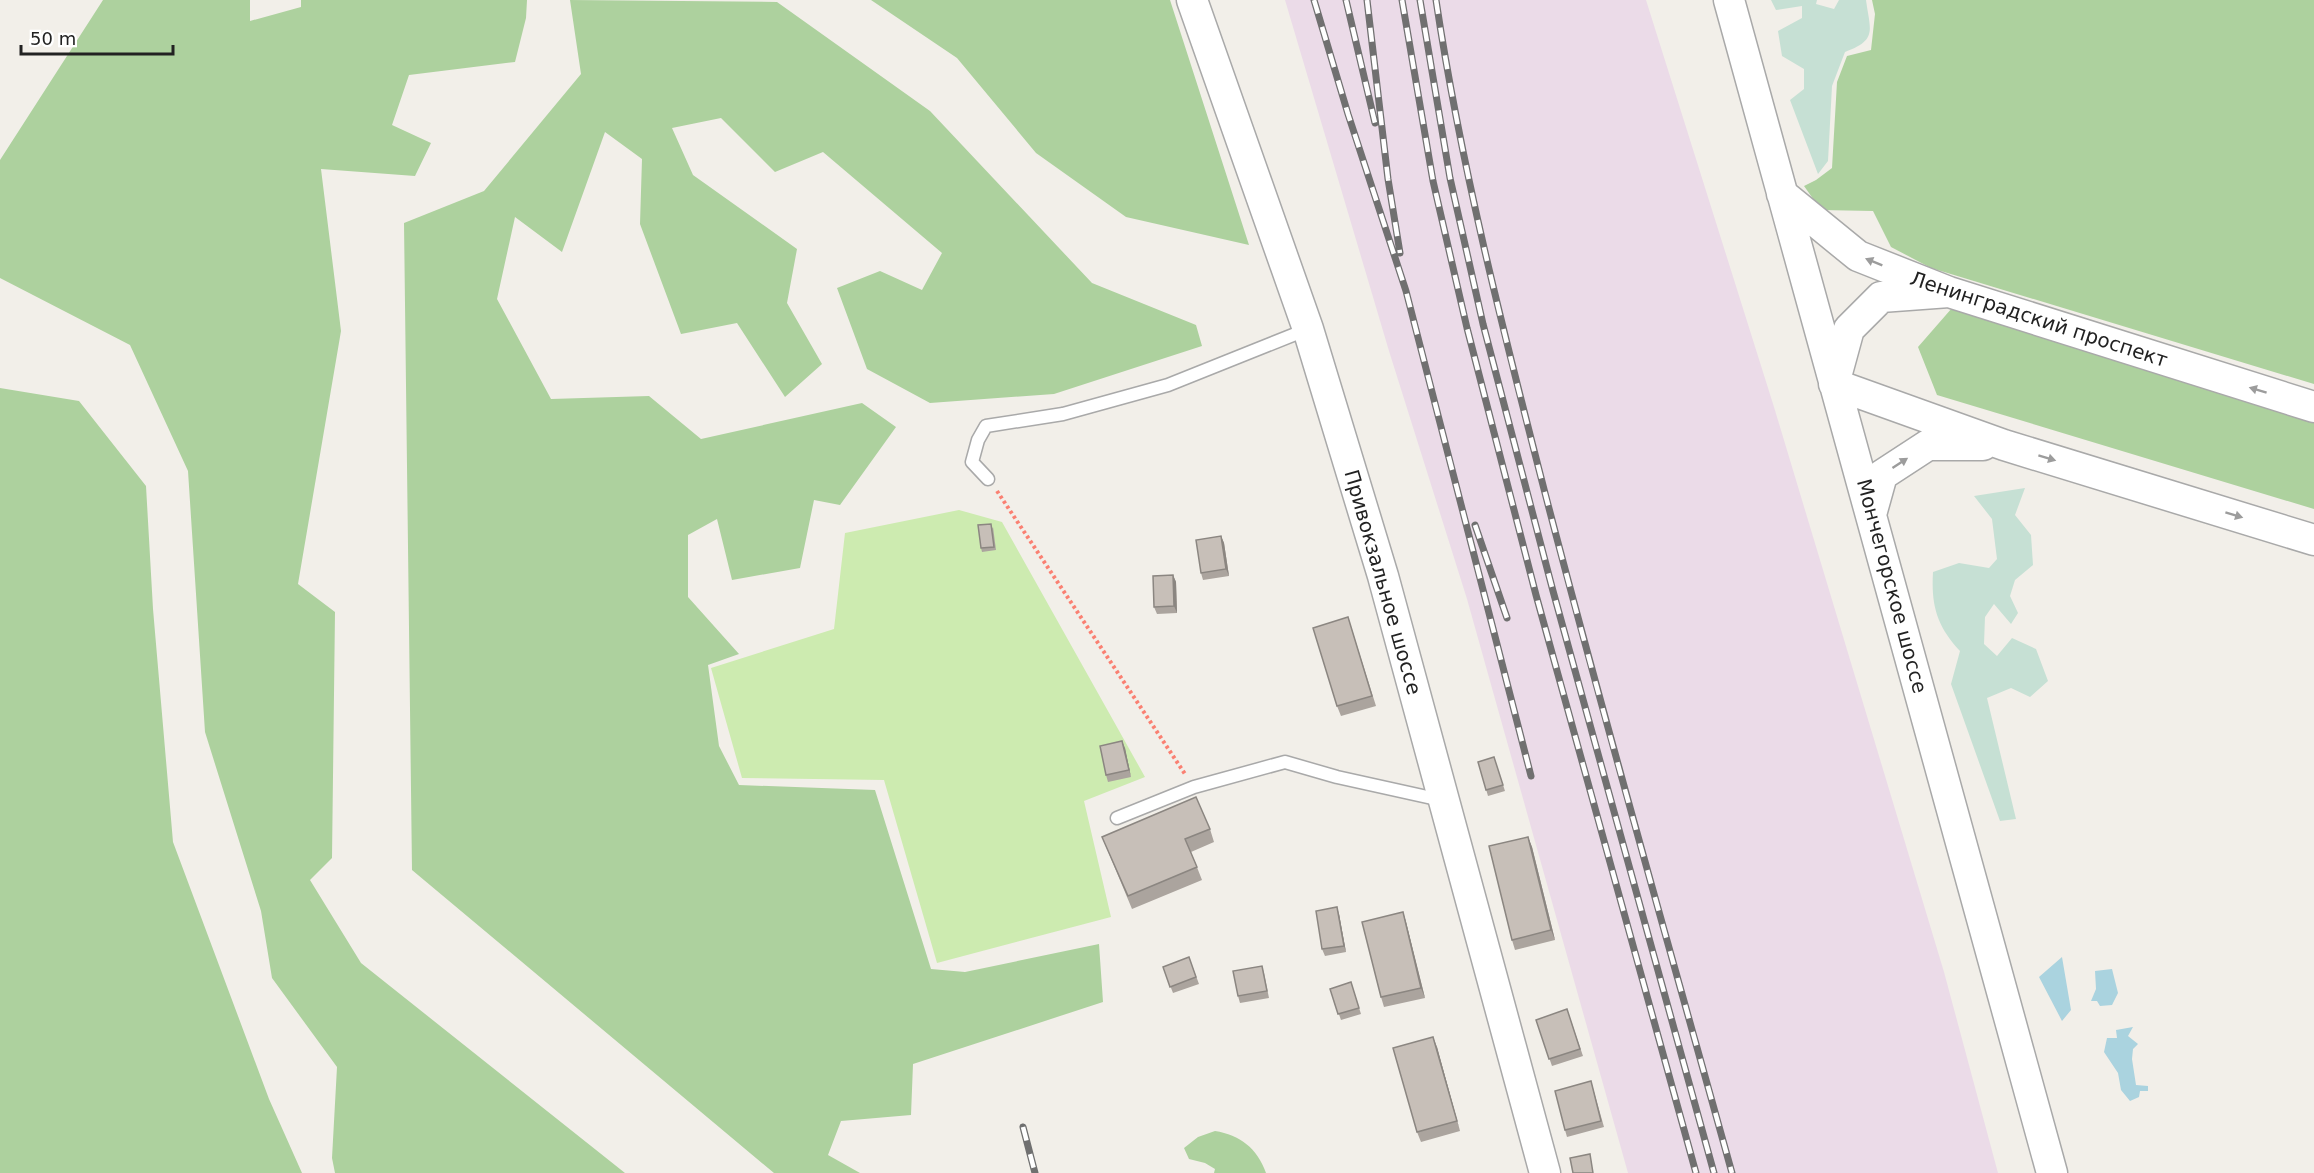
<svg xmlns="http://www.w3.org/2000/svg" width="2314" height="1173" viewBox="0 0 2314 1173" font-family="'DejaVu Sans',sans-serif">
<style>
.industrial{fill:#ebdbe8}
.grass{fill:#cdebb0}
.forest{fill:#add19e}
.wetland{fill:#c6e0d4}
.water{fill:#aad3df}
.lines{fill:none;stroke-linecap:round;stroke-linejoin:round}
.service-casing{stroke:#a9a9a9;stroke-width:15}
.tertiary-casing{stroke:#a9a9a9;stroke-width:33}
.path{stroke:#fa8072;stroke-width:4;stroke-dasharray:3 3;stroke-linecap:butt}
.service{stroke:#fff;stroke-width:12}
.tertiary{stroke:#fff;stroke-width:30}
.rail-casing{stroke:#707070;stroke-width:7}
.rail{stroke:#fff;stroke-width:4.5;stroke-dasharray:14;stroke-linecap:butt}
.wall{fill:#aba49e}
.shaded-wall{fill:#8b8681}
.building{fill:#c7bfb8;stroke:#8b8681;stroke-width:1.5}
.oneway{fill:#9c9c9c}
.labels{text-anchor:middle;dominant-baseline:central;stroke-width:4.5;stroke-linejoin:round;paint-order:stroke}
.street-label{font-size:20px;fill:#222;stroke:#fff}
</style>
<rect width="100%" height="100%" fill="#f2efe9"/>
<path class="industrial" d="M1285,0H1646L1774,407L1944,972L1998,1173H1628L1467,599L1389,351Z"/>
<path class="grass" d="M959,510L1002,522L1145,777L1084,801L1111,917L937,963L884,780L742,778L711,668L834,629L845,533Z"/>
<path class="forest" d="M103,0H250V21L301,7V0H527L526,18L515,62L409,75L392,125L431,143L415,176L321,169L341,331L298,584L335,612L332,858L310,880L361,963L625,1173H335L332,1158L337,1067L272,978L261,911L205,732L188,471L130,345L0,278V160Z
M570,0L777,2L930,111L1092,283L1196,325L1202,346L1054,394L930,403L867,369L837,288L880,271L922,290L942,253L823,152L775,172L721,118L672,128L693,175L797,249L787,303L822,364L785,397L737,323L681,334L640,224L642,159L605,132L562,252L515,217L497,299L551,399L649,396L701,439L862,403L896,427L840,505L814,500L800,568L732,580L717,519L688,535V597L739,654L708,665L719,746L739,785L875,790L931,969L965,972L1099,944L1103,1002L913,1064L911,1115L841,1121L828,1155L860,1173H774L412,870L404,223L484,191L581,74Z
M871,0H1170L1249,245L1126,217L1036,153L957,58Z
M1872,0H2314V384L1931,268L1891,247L1873,211L1821,210L1804,186L1816,180L1832,168L1837,82L1847,56L1871,50L1875,14Z
M1952,308L2314,423V509L1937,395L1918,347Z
M0,388L79,401L146,486L153,609L173,842L269,1099L302,1173H0Z
M1215,1131C1240,1135 1257,1148 1266,1173H1214L1215,1169L1205,1163L1189,1159L1184,1148L1198,1137Z"/>
<path class="wetland" d="M1771,0H1817L1816,4L1834,9L1839,0H1866C1870,30 1878,40 1845,52L1832,86L1828,161L1818,174L1790,100L1804,89V69L1782,56L1778,31L1802,18V6L1776,10Z
M2025,488L2015,515L2031,535L2033,565L2015,580L2010,596L2018,613L2011,624L1994,604L1985,617L1984,644L1997,656L2012,638L2036,649L2048,681L2030,697L2011,688L1987,698L2016,819L2000,821L1951,684L1960,651C1937,626 1931,606 1933,572L1959,563L1989,568L1997,559L1992,519L1974,496Z"/>
<path class="water" d="M2062,957L2071,1010L2062,1021L2039,977Z
M2112,969L2118,993L2112,1005L2100,1006L2097,1001H2091L2096,989L2095,971Z
M2133,1027L2128,1036L2138,1044L2133,1049L2132,1059L2136,1085L2148,1086V1091H2140L2139,1097L2130,1101L2121,1090L2118,1073L2104,1052L2107,1038H2117L2116,1030Z"/>
<g class="lines">
<g class="service-casing">
<path id="service" d="M988,479L972,462L978,440L986,426L1063,414L1168,385L1308,329
M1117,818L1194,787L1285,762L1337,777L1441,800"/>
</g>
<g class="tertiary-casing">
<path id="tertiary" d="M1192,0L1308,329L1383,576L1545,1173
M1729,0L2052,1173
M1782,194L1858,256L1949,292L2314,407
M1949,292L1881,297L1849,329L1834,384L2004,445L2314,540
M1872,511L1882,475L1928,445H1983"/>
</g>
<path class="path" d="M997,491L1185,774"/>
<use href="#service" class="service"/>
<use href="#tertiary" class="tertiary"/>
<g class="rail-casing">
<path id="rail" d="M1314,0L1348,114L1406,291L1531,776
M1346,0L1375,123
M1367,0L1388,179L1400,253
M1402,0L1433,181L1467,328L1536,595L1696,1173
M1420,0L1450,178L1483,324L1553,591L1714,1173
M1436,0C1461,167 1503,330 1545,493C1604,720 1669,946 1732,1173
M1475,525L1507,618
M1023,1127L1035,1173"/>
</g>
<use href="#rail" class="rail"/>
</g>
<path class="wall" d="M993,527L996,550L982,552L981,548Z
M1221,536L1224,543L1229,576L1203,580L1201,573Z
M1173,575L1176,582L1177,613L1157,614L1154,607Z
M1348,617L1376,706L1341,716L1337,706Z
M1125,748L1131,777L1108,782L1106,775Z
M1494,757L1505,791L1488,796L1478,762Z
M1210,829L1214,842L1191,852L1202,880L1132,909L1102,837Z
M1528,837L1532,847L1555,940L1515,950L1512,940Z
M1403,912L1406,922L1425,998L1384,1007L1381,997Z
M1339,914L1346,952L1325,956L1322,949Z
M1189,957L1199,984L1173,993L1163,967Z
M1262,966L1264,973L1269,998L1240,1003L1238,996Z
M1351,982L1361,1014L1341,1020L1330,989Z
M1567,1009L1583,1056L1552,1066L1536,1020Z
M1437,1047L1460,1131L1421,1142L1417,1132Z
M1591,1081L1604,1127L1567,1137L1565,1130Z"/>
<path class="shaded-wall" d="M1221,536L1224,543L1229,576L1226,569Z
M1173,575L1176,582L1177,613L1174,606Z
M1122,741L1125,748L1131,777L1129,770Z
M1528,837L1532,847L1555,940L1551,930Z
M1337,907L1339,914L1346,952L1344,946Z
M1403,912L1406,922L1425,998L1421,988Z
M1433,1037L1437,1047L1460,1131L1457,1121Z"/>
<path class="building" d="M991,524L994,547L981,548L978,525Z
M1221,536L1226,569L1201,573L1196,540Z
M1173,575L1174,606L1154,607L1153,576Z
M1348,617L1372,696L1337,706L1313,628Z
M1122,741L1129,770L1106,775L1100,746Z
M1494,757L1503,785L1486,790L1478,762Z
M1196,797L1210,829L1185,839L1197,867L1128,896L1102,837Z
M1528,837L1551,930L1512,940L1489,846Z
M1337,907L1344,946L1322,949L1316,911Z
M1403,912L1421,988L1381,997L1362,922Z
M1189,957L1196,977L1170,987L1163,967Z
M1262,966L1267,991L1238,996L1233,971Z
M1351,982L1359,1008L1338,1014L1330,989Z
M1567,1009L1580,1049L1549,1059L1536,1020Z
M1433,1037L1457,1121L1417,1132L1393,1048Z
M1591,1081L1601,1121L1565,1130L1555,1091Z
M1590,1154L1593,1173H1573L1570,1158Z"/>
<defs><path id="oneway-solid" d="M-6-.8H1V-3.2L6.5 0L1 3.2V.8H-6Z" transform="scale(1.5)"/></defs>
<g class="oneway">
<use href="#oneway-solid" transform="translate(1874 262) rotate(-158)"/>
<use href="#oneway-solid" transform="translate(2258 390) rotate(-163)"/>
<use href="#oneway-solid" transform="translate(2047 458) rotate(17)"/>
<use href="#oneway-solid" transform="translate(1900 463) rotate(-33)"/>
<use href="#oneway-solid" transform="translate(2234 515) rotate(17)"/>
</g>
<g class="labels">
<g class="street-label">
<text transform="translate(2039 319) rotate(18)">Ленинградский проспект</text>
<text transform="translate(1383 582) rotate(74)">Привокзальное шоссе</text>
<text transform="translate(1892 586) rotate(75)">Мончегорское шоссе</text>
</g>
</g>
<path d="M21 45v9h152v-9" fill="none" stroke="#222222" stroke-width="3"/>
<text x="30" y="45" font-size="18" fill="#222222" stroke="#ffffff" stroke-width="4.5" paint-order="stroke">50 m</text>
</svg>
